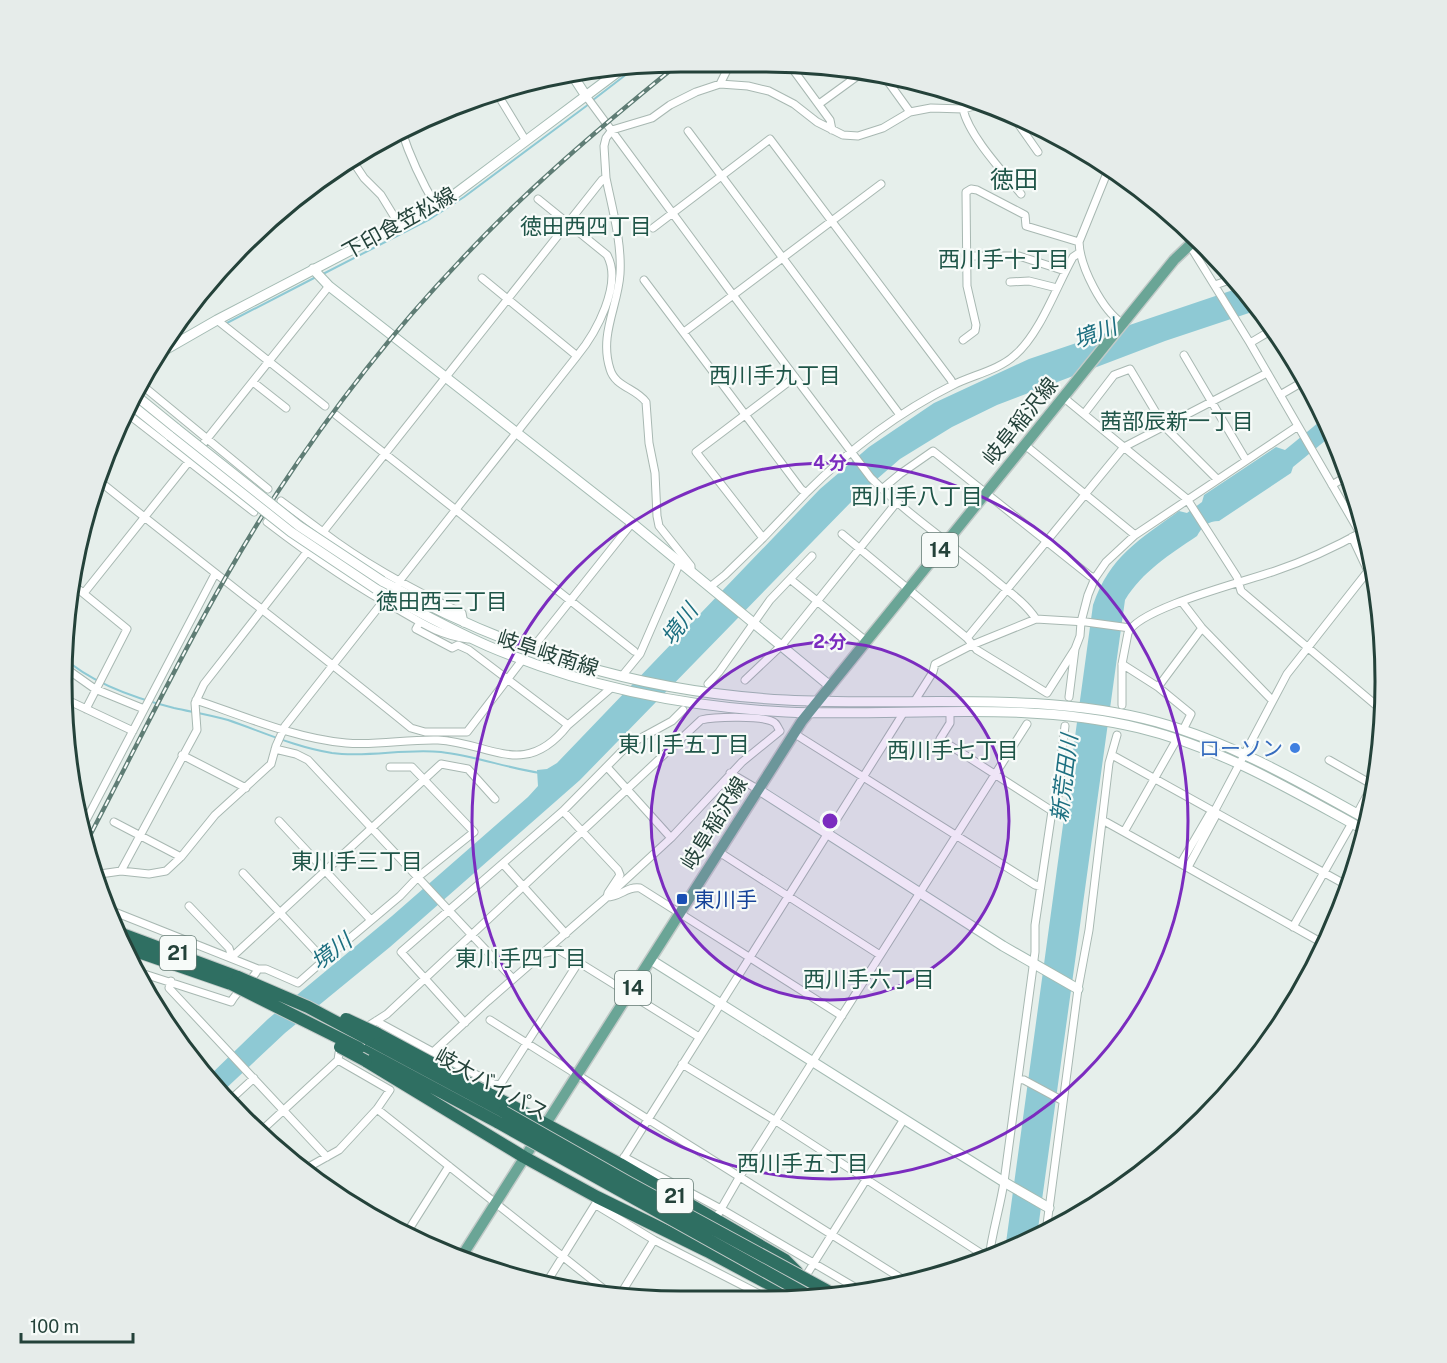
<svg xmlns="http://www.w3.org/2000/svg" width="1447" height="1363" viewBox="0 0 1447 1363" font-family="'Public Sans','Noto Sans JP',sans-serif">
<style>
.water{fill:#8ec9d4}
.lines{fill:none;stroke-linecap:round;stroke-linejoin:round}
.stream{stroke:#8ec9d4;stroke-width:2}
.street-casing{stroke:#a8b8b2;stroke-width:9}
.secondary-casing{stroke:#a4bbb3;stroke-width:11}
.primary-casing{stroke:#c2cac8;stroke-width:13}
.highway-casing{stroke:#c2cac8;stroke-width:14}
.street{stroke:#fff;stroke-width:7}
.secondary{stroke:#fff;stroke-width:9}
.primary{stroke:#6aa596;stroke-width:10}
.highway{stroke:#2f6f62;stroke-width:12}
.rail-casing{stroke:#5f7d75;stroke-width:4.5}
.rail{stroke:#f7fbf9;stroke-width:2;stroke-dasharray:7;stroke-linecap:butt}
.secondary-bridge-casing{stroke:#a4bbb3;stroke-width:11;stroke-linecap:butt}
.highway-bridge-casing{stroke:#c2cac8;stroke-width:14;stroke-linecap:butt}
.secondary-bridge{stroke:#fff;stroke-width:9}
.highway-bridge{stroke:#2f6f62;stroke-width:12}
.ring{fill:none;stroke:#7b2cbf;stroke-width:3}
.shop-dot{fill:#3f7fe0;stroke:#f7fbf9;stroke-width:2}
.transit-dot{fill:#1a4fb4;stroke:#f7fbf9;stroke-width:2}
.labels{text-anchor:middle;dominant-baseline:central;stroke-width:4.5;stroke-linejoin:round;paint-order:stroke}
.shield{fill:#f7fbf9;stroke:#637a73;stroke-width:1.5}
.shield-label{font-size:20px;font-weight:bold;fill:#24423a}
.street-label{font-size:21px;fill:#24423a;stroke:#f7fbf9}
.shop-label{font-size:21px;fill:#366cbe;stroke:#f7fbf9;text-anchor:end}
.transit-label{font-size:21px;fill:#164399;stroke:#f7fbf9;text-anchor:start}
.neighbourhood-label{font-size:22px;fill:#1f5548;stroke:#f7fbf9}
.water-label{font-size:22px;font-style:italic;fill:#1c6f80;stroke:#f7fbf9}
.quarter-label{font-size:24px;fill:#1f5548;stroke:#f7fbf9}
.rim{fill:none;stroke:#24423a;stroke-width:3}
.centre{fill:#7b2cbf;stroke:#f7fbf9;stroke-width:3}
.ring-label{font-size:18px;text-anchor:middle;font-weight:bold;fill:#7b2cbf;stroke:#f7fbf9;stroke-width:4.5;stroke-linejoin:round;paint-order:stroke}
</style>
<rect width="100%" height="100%" fill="#e6efeb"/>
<path class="water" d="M1242,287L1258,310L1165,341L997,405L952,427L900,459L854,499L580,780L390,947L285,1033L220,1094L207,1078L268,1019L392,916L528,797L538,786L537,770L547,769L557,763L820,489L869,447L934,403L1029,359Z
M1324,418L1331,436L1293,467L1291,473L1219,521C1208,521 1202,527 1197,536C1170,554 1142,572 1125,600L1037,1236L1005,1250L1093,605C1110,556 1139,540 1179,511L1187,513L1202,502L1204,495L1276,447L1285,450Z"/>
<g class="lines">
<path class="stream" d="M593,100L632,70
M321,275L430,219L464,197L589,104
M225,324L316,277
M63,657C91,683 138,699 174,708C192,712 210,715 228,720C263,732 295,747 332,753C368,758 405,748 441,752C475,756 507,768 540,773"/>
<g class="street-casing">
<path id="street" d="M789,64L830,120L832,130
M884,76L910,112
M720,84L729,66
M498,95L526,141
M586,96L733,295L871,478C907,514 950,543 989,575C1005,589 1024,601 1036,619
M819,104L863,72
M963,109C969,136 1003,172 1021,194
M1012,115L1038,152
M401,129C410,157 421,181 436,206
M688,131L900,415
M352,160L364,178L381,195L400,226
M1109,168L1079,242C1080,267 1102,310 1123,324
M606,178C612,208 622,242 620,274C618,306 599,335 610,369C615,387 636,388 646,402L649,443L655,473L657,516L659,526L691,566V571
M538,199L607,255C623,284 596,333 577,356
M653,228L770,139L951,380L953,385
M1189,244L1250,343L1360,533
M966,256H1019L1065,271
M644,280L801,489L806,493C849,450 899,412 953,385C973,375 999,370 1015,355C1040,334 1057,285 1073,257L1079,253
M1010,282L1029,281L1057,288
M1215,285L1235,278
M217,320L325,406
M684,332L881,184
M963,340L975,331L976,325L967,286L966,192L971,189L977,190L1025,215L1026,226L1079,242
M1250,343L1272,330
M1184,355L1246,460
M795,377L696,452L763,538L806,493
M253,382L286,408
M143,386L268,489
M1280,395L1306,380
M1063,397L1187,499L1237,577L1241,591L1384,712
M124,411L254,512
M1084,414L1114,375L1130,369L1164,426L1217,479
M336,415L634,651
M1025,445L1135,535
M98,480C202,564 308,644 411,728L425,732H467L523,659
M1332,485L1349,475
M882,489L900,474L933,451L1090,576L1095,578
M281,501L323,532L321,534
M267,522C310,555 354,586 401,611C425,625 440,635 468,639
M842,534L967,638L977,650L1047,693L1075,649L1080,636L1081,622L1088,595L1095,578L1106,562L1135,535L1298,426
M1352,537L1368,571L1376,581
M790,579L866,641
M72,584L127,629L86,709
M397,584L577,356L482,278
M710,587L725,575L763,538
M84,593L329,286
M1182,602L1202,628L1272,700
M420,622L416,629L452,648L458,645L469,650L568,725L611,688
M464,623L462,613C413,590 366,565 323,532L602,180L606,178L604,146L606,138L612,130L652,118L670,105L696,92L720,84L748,86L769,91L794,104L817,122L843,135L858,136L883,128L910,112L931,108L963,109L982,104
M967,638L1124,447L1267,373
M531,650L632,523
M1122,664L1158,687L1191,714L1183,730
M64,667L95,689L144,709
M622,676L640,654L680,562
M745,680L782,645L897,502
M708,684L719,672L770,600L812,556
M1158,687L1202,628
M1069,697L1075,649
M65,699L133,731
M196,700C243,716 297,739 346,743C376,746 407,739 438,740C491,743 525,780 568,725
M914,702L933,672L935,664L972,645L1036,619L1086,622L1130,628
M1122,705V664L1128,633C1138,608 1247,581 1275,571C1305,561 1337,546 1364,531
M65,712L70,702
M950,712V723L940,739L1052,811
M795,734L1035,885L1040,886
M275,749L296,754L308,760L513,979
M182,755L246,788
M1112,755L1348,886
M1329,760L1373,785
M607,767L671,838
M730,773L759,790
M563,811L618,870L620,875L608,893L607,897C620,897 627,886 640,888L842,1016
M1357,814L1374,782
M279,821L370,919
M1102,821L1106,822L1326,945
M114,822L181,857
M82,828L215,574
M1124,832L1177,739
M719,852L880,955
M1181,863L1209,815L1214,812
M503,864L566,934
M1188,867L1215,817L1214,812L1287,674L1368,571
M121,871L197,730L195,703L204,684L314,543
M93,875L121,871L149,874L166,871L181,857L215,815L271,764L276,746L285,726L385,599
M189,906L229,948L232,957L441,764L468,769L495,799
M107,909L258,969H266L298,983L324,960L243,873
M1293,927L1352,823
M545,953L559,950L699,1037
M324,960L400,896L418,877L474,832L412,767H390
M135,971L231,1002C238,989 252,982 258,969
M171,981L169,988L327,1157
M490,1020L907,1282
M465,1023L401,952L563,811L628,745L672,721L683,710
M365,1028L387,1014L701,720C713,717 765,715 775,723C776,723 779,730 780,731L742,762L671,838L607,897L488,1001L433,1052L376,1021
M433,1052L494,1084L500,1085L578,963
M682,1064L776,1121L982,1254L989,1255
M1018,1079L1024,1080L1063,1101
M228,1102L254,1078
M377,1109L610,1294
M261,1131L338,1060L339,1053L344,1047
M624,1157L721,1209L863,1292
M620,1164L904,712
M305,1169L339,1150L377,1109L390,1090L338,1060
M596,1205L654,1240L769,1299
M717,1216L740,1176L1027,724
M1046,1232L1078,989L1089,930L1109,763L1117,735
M406,1234L449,1166
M989,1258C992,1232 1000,1208 1004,1182L1035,952V925L1052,811L1061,788L1060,767L1065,726
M545,1285L596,1203
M620,1295L654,1240
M792,1298L904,1119"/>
</g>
<g class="secondary-casing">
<path id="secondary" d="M571,73L586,96
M313,269L329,286L632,523L830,686
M163,351L217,320L447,200L619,71
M134,394L177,429
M129,403L170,436
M382,581C511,652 637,692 786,700C907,707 1039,690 1157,722C1233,743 1300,782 1368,820
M376,589C413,609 449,629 488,646C582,686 684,707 786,712C903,717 1024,700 1139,728C1222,748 1293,791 1366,831
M759,790L1003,946L1078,989
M651,960L1004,1182L1049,1208"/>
</g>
<g class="primary-casing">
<path id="primary" d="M460,1259L802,721L1174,260L1196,239"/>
</g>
<g class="highway-casing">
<path id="highway" d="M117,932L238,977
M124,947L231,984
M376,1033L620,1164L785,1260L797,1272
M368,1039L504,1112
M359,1048L499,1123
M366,1061L524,1157L597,1197L707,1251L769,1284L792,1287"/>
</g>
<use href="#street" class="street"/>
<use href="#secondary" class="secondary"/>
<use href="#primary" class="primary"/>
<use href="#highway" class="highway"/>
<g class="rail-casing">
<path id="rail" d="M86,843C147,727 205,603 277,493C331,411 392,332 460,261C525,191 598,129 672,69"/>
</g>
<use href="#rail" class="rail"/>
<g class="secondary-bridge-casing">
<path id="secondary-bridge" d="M177,429L299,526L382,581
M170,436L291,532L376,589"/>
</g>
<g class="highway-bridge-casing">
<path id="highway-bridge" d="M238,977L308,1007L368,1039
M231,984L359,1048
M346,1019L376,1033
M340,1047L366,1061
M504,1112L629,1183L837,1296
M499,1123L811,1297"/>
</g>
<use href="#secondary-bridge" class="secondary-bridge"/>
<use href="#highway-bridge" class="highway-bridge"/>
</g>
<circle cx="830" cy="821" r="179" fill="#7b2cbf" fill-opacity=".12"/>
<g class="ring">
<circle cx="830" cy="821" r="179"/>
<circle cx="830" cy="821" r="358"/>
</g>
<circle class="shop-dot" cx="1295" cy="748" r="6"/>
<rect class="transit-dot" x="676" y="893" width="12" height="12" rx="3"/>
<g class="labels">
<g class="shield">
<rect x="922" y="533" width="36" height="34" rx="4.5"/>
<rect x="160" y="936" width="36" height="34" rx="4.5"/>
<rect x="615" y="971" width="36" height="34" rx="4.5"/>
<rect x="657" y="1179" width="36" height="34" rx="4.5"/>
</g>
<g class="shield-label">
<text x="940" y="550">14</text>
<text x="178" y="953">21</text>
<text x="633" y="988">14</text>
<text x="675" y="1196">21</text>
</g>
<g class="street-label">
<text transform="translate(399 223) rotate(-29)">下印食笠松線</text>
<text transform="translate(1020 421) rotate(-51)">岐阜稲沢線</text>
<text transform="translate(548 653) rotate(18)">岐阜岐南線</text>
<text transform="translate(714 823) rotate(-58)">岐阜稲沢線</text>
<text transform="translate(492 1084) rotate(29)">岐大バイパス</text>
</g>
<g class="shop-label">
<text x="1283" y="748">ローソン</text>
</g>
<g class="transit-label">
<text x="694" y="899">東川手</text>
</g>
<g class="neighbourhood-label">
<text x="586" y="226">徳田西四丁目</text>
<text x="1004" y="259">西川手十丁目</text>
<text x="775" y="375">西川手九丁目</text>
<text x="1177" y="421">茜部辰新一丁目</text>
<text x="917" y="496">西川手八丁目</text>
<text x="442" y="601">徳田西三丁目</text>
<text x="684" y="744">東川手五丁目</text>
<text x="953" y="750">西川手七丁目</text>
<text x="357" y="861">東川手三丁目</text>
<text x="521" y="958">東川手四丁目</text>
<text x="869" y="979">西川手六丁目</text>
<text x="803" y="1163">西川手五丁目</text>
</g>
<g class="water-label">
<text transform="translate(1095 333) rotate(-20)">境川</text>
<text transform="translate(679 624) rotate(-53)">境川</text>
<text transform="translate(1064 778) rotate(-83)">新荒田川</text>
<text transform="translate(331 951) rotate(-37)">境川</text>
</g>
<g class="quarter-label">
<text x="1014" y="179">徳田</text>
</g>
</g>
<path d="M0 0H1447V1363H0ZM681 72H766A609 609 0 0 1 1375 681V682A609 609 0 0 1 766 1291H681A609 609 0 0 1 72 682V681A609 609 0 0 1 681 72Z" fill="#e6ecea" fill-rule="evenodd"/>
<path class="rim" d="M681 72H766A609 609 0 0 1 1375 681V682A609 609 0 0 1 766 1291H681A609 609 0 0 1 72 682V681A609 609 0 0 1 681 72Z"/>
<circle cx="830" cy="821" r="9" class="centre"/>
<g class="ring-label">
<text x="830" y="469">4 分</text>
<text x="830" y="648">2 分</text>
</g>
<path d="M21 1333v9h112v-9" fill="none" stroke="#24423a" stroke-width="3"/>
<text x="30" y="1333" font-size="18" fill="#24423a" stroke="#f7fbf9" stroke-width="4.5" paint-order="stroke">100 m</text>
</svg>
